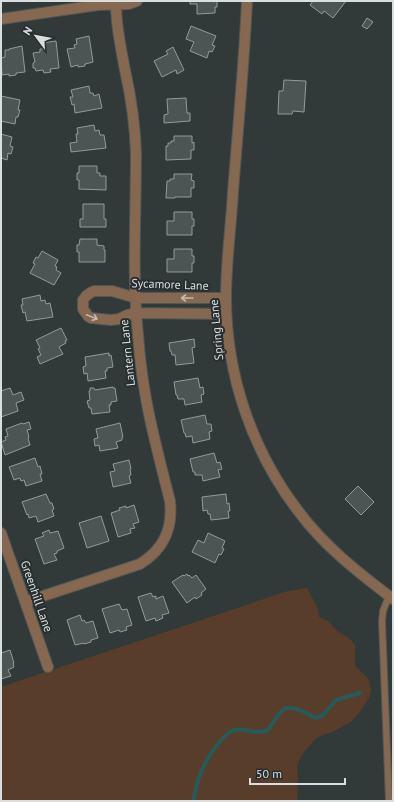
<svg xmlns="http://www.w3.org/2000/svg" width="394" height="802" viewBox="0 0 394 802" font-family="'PT Sans',sans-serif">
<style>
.green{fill:#583e2a}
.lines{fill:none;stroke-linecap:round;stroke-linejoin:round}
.stream{stroke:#255b59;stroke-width:4}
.building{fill:#4c5454;stroke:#929a9a}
.lane-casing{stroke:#505757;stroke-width:8}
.street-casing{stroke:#505757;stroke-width:12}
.lane{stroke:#866750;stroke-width:6}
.street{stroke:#866750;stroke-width:10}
.oneway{stroke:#c1bab3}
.labels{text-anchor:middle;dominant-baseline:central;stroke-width:4;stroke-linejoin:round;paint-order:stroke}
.street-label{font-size:12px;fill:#dadede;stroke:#282f2e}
</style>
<rect width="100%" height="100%" fill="#323939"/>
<path class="green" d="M307,588L318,609L319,617L328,621L337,631L349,638L355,645V666L365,675L369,680L371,691L369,698L361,710L351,722L332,732L322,735L315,739L303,753L297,765L298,778L297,801H1V687L288,591Z"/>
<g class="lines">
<path class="stream" d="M193,801C195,794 196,787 198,780C203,765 219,736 234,730C242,728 251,732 259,732C262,732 265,731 268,730L278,715L285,708C298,708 304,711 315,718L322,716L336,700L360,693"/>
</g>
<path class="building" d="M190,1H217V7H215V13L197,14V4H190Z
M313,1H346L333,18L324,11L322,14L310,5Z
M367,18L373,22L367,29L362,26Z
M191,26L216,36L212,45L215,46L212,52L209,51L207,58L190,51L194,42L186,39Z
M89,36L93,62L85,64V66L78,67V65L71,67L67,49L75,48L74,45L77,44L76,39Z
M56,41L59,68L50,69L51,72L44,73L43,70L36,71L35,68H33V63L35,62L33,53L40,52V49H43L42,43Z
M22,46L25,72L16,73V75L9,76V74L2,75L1,58L5,57V50H9V49Z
M173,47L184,70L177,74L176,70L162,77L154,61L168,54L166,51Z
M284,80L306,81L304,112L293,111L292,114H278L279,91H283Z
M89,86L90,93H93L94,96L99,94L102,108L75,113L74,104L72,105L70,97H73L71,90Z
M1,96L20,100L18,110H20L18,117H16L15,124L1,121Z
M186,98L187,113H190V121L164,123V115L168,114L167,99Z
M94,125L95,131L99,130L100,135H104L106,148L71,152L70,143L77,142L76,134H78L77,128Z
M1,134L12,137L10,146L13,147L11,154L8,153L7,160L1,158Z
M174,136H192V143L194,142V150H191V159L166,160V146H168V143H171V141H174Z
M79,166H97V173H100V176H106V190L79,189V180H77V173H79Z
M174,174H192L191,180L194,181V188H191V197H175V198H166L167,181H170V179H174Z
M83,204H104V219H106V227H80V219H83Z
M174,212H192V219H194V226H192V235H167V221H174Z
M80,239H97V245L104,246V250H105V262H79V252H77V245H79Z
M174,249H192V256H194V263H192V272H167V259H174Z
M42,251L58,260L55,266L57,267L56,270L61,273L54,285L30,273L35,264L33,263L36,257L38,258Z
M40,295L41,301L45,300L46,304L50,303L53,317L27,321L25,312L23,313L21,305H23L22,299Z
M61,328L67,340L65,341L66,343L59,347L63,354L40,364L37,357L41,355L38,349L40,348L36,340Z
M194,339L195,347L192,348L194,363L176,365L175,355H172L171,351H170L169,343Z
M109,353V356L111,355L113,367L107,368V371H105L106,378L88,381L87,373L84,374L83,367L86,366L85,357Z
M198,378L200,388L203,387L204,394L201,395L202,402L185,405L184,399H178L177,395H176L174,382Z
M113,387V388H115L117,401L111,402V405H109L110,412L92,414L91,408H89L87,401L90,400L89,391H90V388H94L95,390Z
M10,388L13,395L21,392L24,400L16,403L18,411L1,417V391Z
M205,415L207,424H211L212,431L209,432L210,439L193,443L192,436L186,437L185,433H184L181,420Z
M29,422L31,429L27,430L29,437L28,438L30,445L5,455L1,442L6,440L5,437L8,436L6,429L22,423L23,424Z
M120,423L123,437H122V440L116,442L118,448L100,451L99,445L95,446L94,439L98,438L96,429Z
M214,453L217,463L220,462L222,469L218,470L220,477L203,481L202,475H195V472H193L190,459Z
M35,458L38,467L40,466L42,474H40L42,481L26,486L24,480L21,481L20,478L14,480L9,467Z
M129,460L131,469H130L131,475L129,476L131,483L113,487L110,472L115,471L113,464Z
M358,486L374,502L361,515L345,499Z
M46,494L50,503H52L54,509L52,510L54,516L38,522L36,516L29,518L28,514L27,515L22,502Z
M226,494L227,504L229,503L230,511H228L229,518L211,520L210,514H208L207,510L203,511L202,497Z
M134,505L139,522L133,524L135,528L130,529L131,533L118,537L111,513L120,510L119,508L126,506V508Z
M101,516L109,541L87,548L79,523Z
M49,530L50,533L58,531L64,548L57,551V553L54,554L57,560L44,564L35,539L44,536L42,533Z
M208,533L225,541L222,548L224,549L221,555L219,554L215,563L192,552L198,540L204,543Z
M187,574L188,576L189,575L192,578L196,575L206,589L201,593L202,595L196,599L195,597L187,603L172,582L183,575L184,576Z
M151,593L153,597L156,596V599L163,596L169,613L162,615L163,618L156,621L155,618L146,621L138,597Z
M119,604L122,610L127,609L132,625L126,627L127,630L120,632L119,630L110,633L102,609Z
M80,615L82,621L84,620L86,623L93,621L98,638L91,640V642L84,644V643L75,645L67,620Z
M10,650L14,663H13L14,667L8,670L11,676L1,679V653Z"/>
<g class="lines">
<g class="lane-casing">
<path id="lane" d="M389,596L383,611L382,621L389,801"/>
</g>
<g class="street-casing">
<path id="street" d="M247,1C244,65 238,128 233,192C231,227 226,262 226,297C226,375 252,451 299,512C325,547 359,573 393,599
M1,19L98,5L129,4L137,1
M226,298H136L112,291H94L90,293L86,296L83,300V309L88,316L91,318L111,320L119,319L127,315L136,313L226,314
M1,533L48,667
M25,602L140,564C164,549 173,529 170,501C163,474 156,446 150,419C144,391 140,363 138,335C132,275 136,213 136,153C135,125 131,97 125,70C121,48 116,27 116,5"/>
</g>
<use href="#lane" class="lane"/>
<use href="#street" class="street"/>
</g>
<defs><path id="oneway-shaft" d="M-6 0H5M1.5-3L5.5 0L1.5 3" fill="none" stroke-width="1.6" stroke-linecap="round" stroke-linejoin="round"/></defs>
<g class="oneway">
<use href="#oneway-shaft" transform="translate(187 298) rotate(180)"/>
<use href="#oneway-shaft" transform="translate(92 317) rotate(22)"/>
</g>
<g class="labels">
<g class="street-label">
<text transform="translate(170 284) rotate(2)">Sycamore Lane</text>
<text transform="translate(216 330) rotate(-95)">Spring Lane</text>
<text transform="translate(127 353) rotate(-96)">Lantern Lane</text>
<text transform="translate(37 596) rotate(71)">Greenhill Lane</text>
</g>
</g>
<rect width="394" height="802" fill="none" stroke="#dadede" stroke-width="4"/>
<g transform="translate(36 36) rotate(302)" stroke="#282f2e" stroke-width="3" paint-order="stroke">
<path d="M0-3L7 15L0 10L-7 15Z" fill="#dadede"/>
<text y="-6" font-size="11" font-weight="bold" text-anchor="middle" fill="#dadede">N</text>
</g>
<path d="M250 778v6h95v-6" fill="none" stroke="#dadede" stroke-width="2"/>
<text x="256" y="778" font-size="12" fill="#dadede" stroke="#282f2e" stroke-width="3" paint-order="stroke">50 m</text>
</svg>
